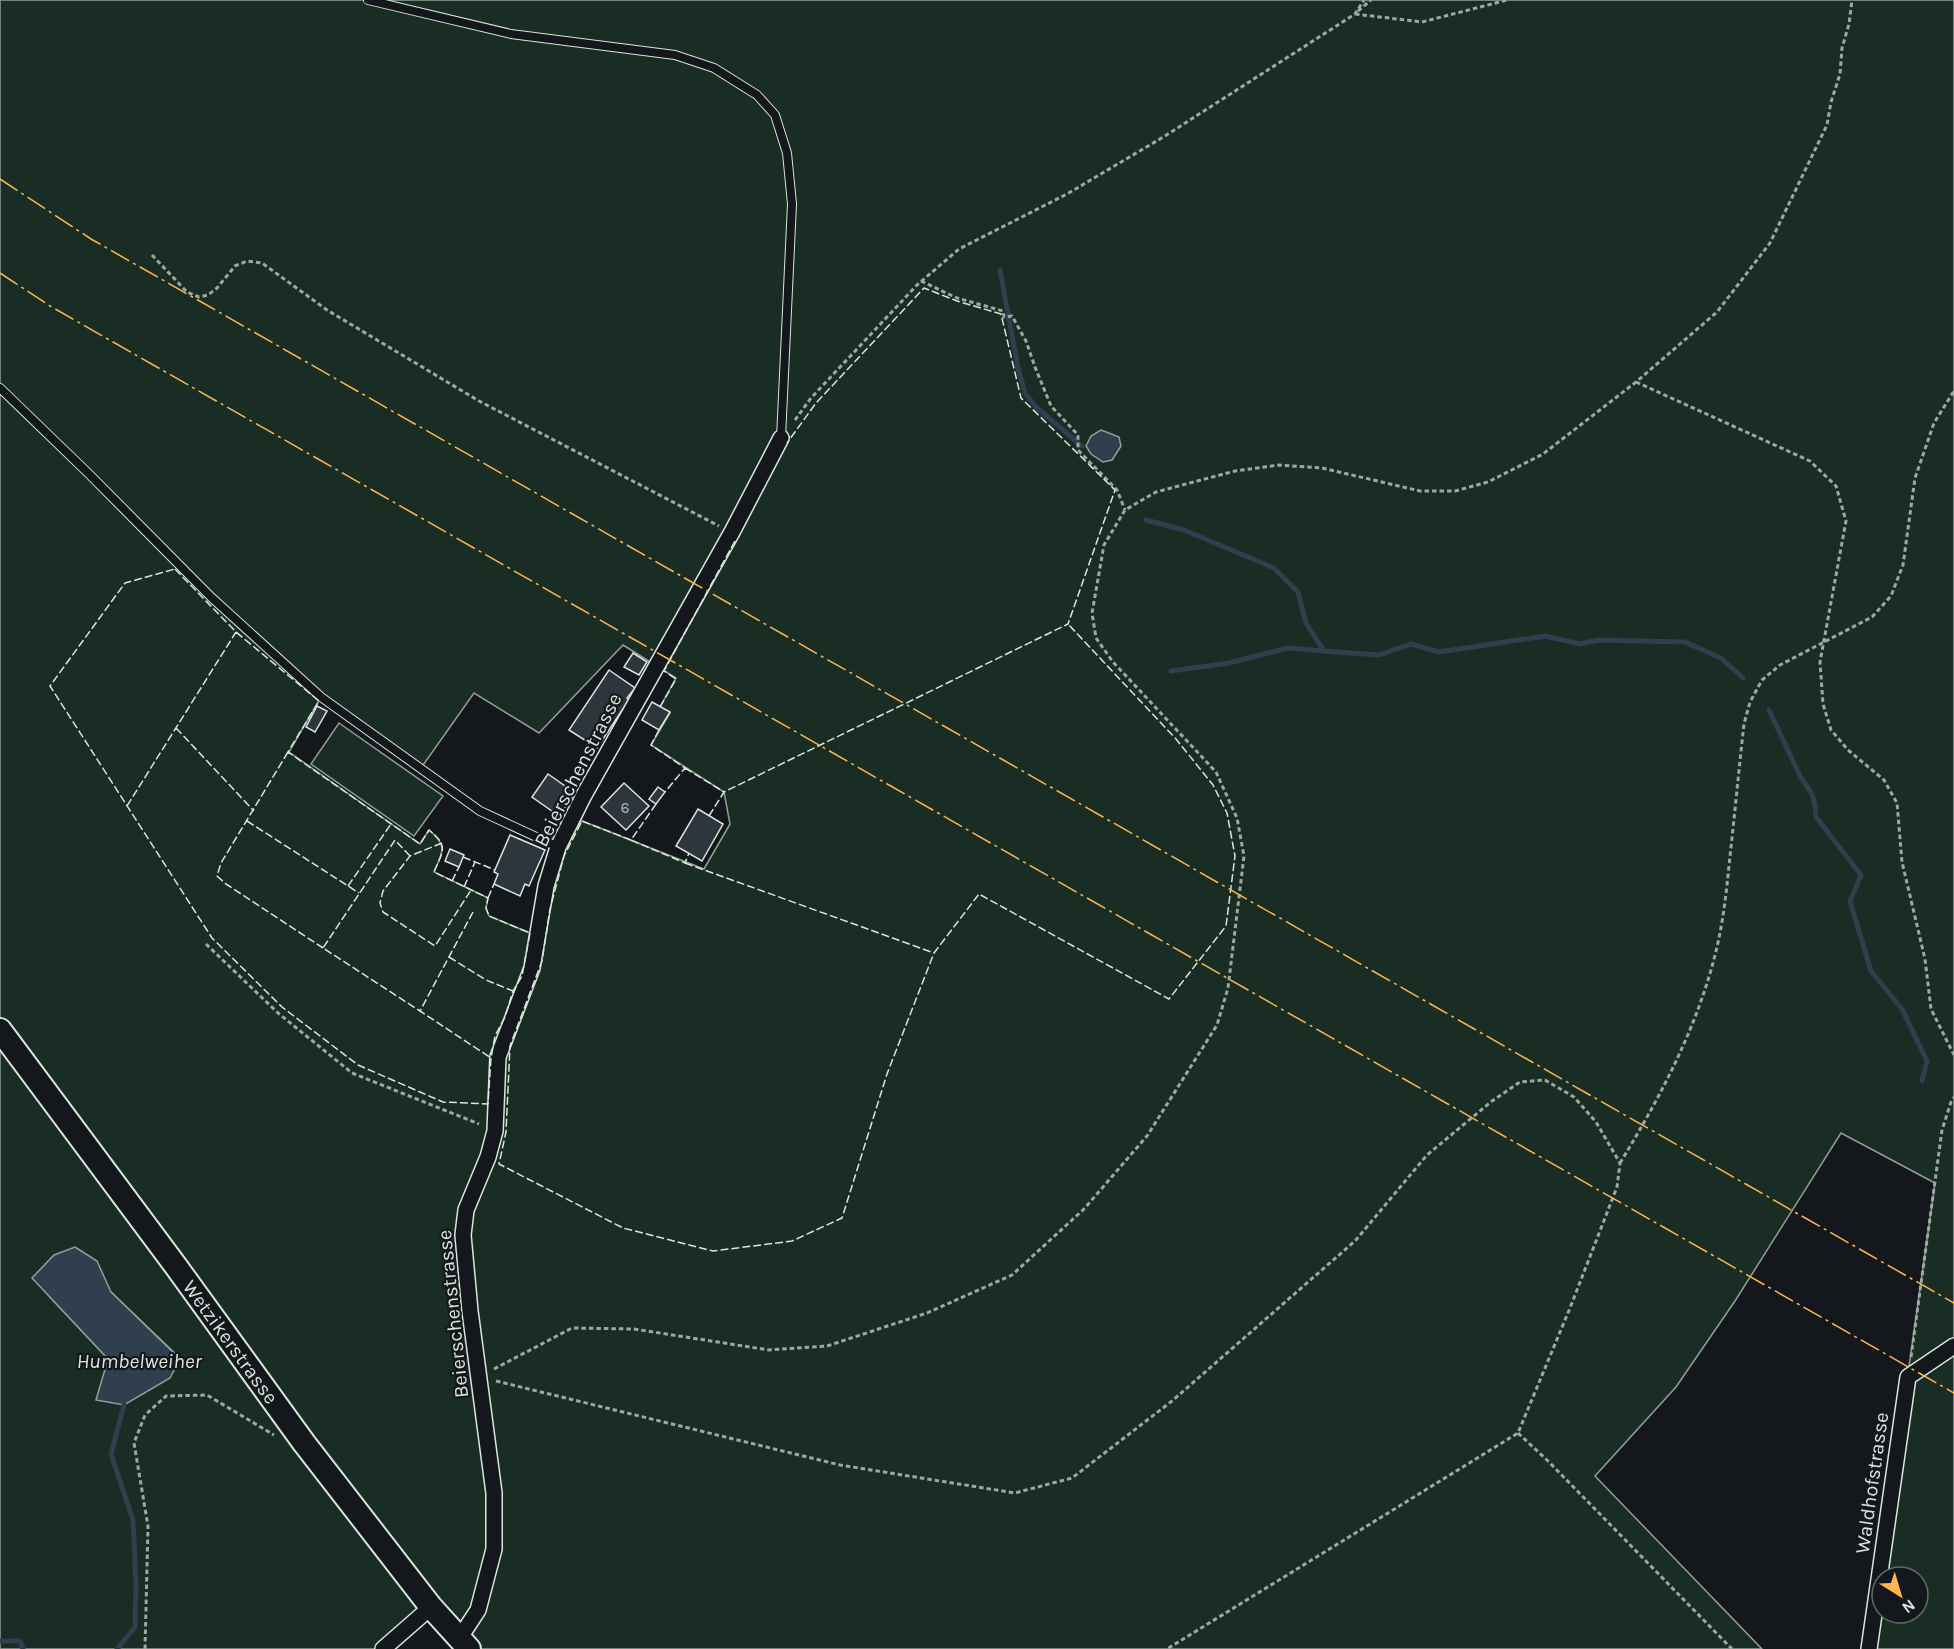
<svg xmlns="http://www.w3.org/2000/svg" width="1954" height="1649" viewBox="0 0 1954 1649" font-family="Karla,sans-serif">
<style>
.green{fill:#1a2d24;stroke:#939e99;stroke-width:1.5;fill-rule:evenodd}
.water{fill:#2f3f4d;stroke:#939e99;stroke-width:1.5}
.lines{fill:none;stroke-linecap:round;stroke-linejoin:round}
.stream{stroke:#2f3f4d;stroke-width:5}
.building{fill:#2c363c;stroke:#d8e6dc;stroke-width:1.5}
.lane-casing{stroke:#d8e6dc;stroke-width:10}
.street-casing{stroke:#d8e6dc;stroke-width:18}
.secondary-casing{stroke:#d8e6dc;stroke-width:26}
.path{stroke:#9da8a2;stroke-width:3;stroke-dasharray:4.5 3;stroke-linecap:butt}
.lane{stroke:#14181c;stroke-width:8}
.street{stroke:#14181c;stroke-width:15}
.secondary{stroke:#14181c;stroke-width:22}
.fence{stroke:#d8e6dc;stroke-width:1.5;stroke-dasharray:8 3;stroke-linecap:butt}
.power{stroke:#ffb74d;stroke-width:1.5;stroke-dasharray:21 4.5 3 4.5;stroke-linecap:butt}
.labels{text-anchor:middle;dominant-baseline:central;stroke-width:4.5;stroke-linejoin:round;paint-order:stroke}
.number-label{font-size:16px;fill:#adbab4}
.street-label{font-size:20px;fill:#d8e6dc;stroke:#14181c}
.water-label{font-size:21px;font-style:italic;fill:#d8e6dc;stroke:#14181c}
</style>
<rect width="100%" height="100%" fill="#14181c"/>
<path class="green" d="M0,0H1954V1649H1869L1935,1183L1841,1133L1735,1301L1676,1387L1595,1476L1762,1649H469L431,1607L383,1649H0ZM623,645L676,678L660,707L670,713L651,745L724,792L730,824L704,869L582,821L558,847L537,936L489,916L486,908L488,898L434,872C443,851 448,846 429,830L420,844L289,752L321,697L421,768L474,693L539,733ZM111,1292L180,1358V1359H108L50,1297ZM1882,1577H1918V1613H1882Z
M339,723L443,796L414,836L311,764Z"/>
<path class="water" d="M1101,430L1119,437L1121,446L1112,460L1103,462L1091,454L1086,446L1091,436Z
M75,1247L97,1261L111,1292L180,1359L170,1378L124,1405L96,1400L108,1359L32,1278L54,1255Z"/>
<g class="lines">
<path class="stream" d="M1000,270L1018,368L1025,393L1036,407L1082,446
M1146,520L1184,530L1274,568L1298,592L1306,623L1324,651L1379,655L1411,644L1439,652L1545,636L1580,644L1598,640L1685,642L1721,658L1743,678
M1171,671L1229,663L1288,648L1324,651
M1769,710L1800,776L1812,794L1815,805L1816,817L1861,875L1850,901L1871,971L1902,1009L1927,1061L1922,1081
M0,1641H20L23,1649
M117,1649L135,1627L136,1583L133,1520L111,1454L124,1405"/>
</g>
<path class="building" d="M633,653L647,662L639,675L624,667Z
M609,670L635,688L627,698L629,700L597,748L569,730Z
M652,702L670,712L659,730L642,720Z
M317,706L327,711L315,732L306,727Z
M548,774L575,793L559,816L532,797Z
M624,783L649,806L626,830L601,807Z
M658,787L665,792L656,804L649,799Z
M698,809L723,824L702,861L676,846Z
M510,835L545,850L529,886L525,884L520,896L494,884L498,874L494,872Z
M450,849L464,855L459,867L445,861Z"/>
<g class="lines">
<g class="lane-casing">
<path id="lane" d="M368,0L511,34L675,55L714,68L757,95L775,115L787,153L792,204L781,438
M0,388L89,474L211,597L321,697L480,811L558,847"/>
</g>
<g class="street-casing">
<path id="street" d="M459,1639L478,1610L494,1549V1493L470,1311L463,1235L466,1210L488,1157L495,1131L498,1057L532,968L546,886L558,847L584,795L732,532L781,438
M383,1649L431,1607
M1869,1649L1908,1377L1954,1346"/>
</g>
<g class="secondary-casing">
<g id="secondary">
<path id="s1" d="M0,1030L175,1265L304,1443L431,1607L469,1649"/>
</g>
</g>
<path class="path" d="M1358,11L1371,0
M1355,14L1422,22L1507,0
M152,255L187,292L199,297L208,295L217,288L235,266L247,261L262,263L327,310L479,401L719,526
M921,281L957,298L1003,311L1004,317L1012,316L1026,341L1035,367L1051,406L1078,435V450L1117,490L1125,510
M1636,382L1810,461L1836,486L1846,521L1820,662L1823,704L1831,730L1848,750L1884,780L1897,803L1902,862L1925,959L1931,1009L1954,1055
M795,420L811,398L917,285L959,249L1067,194L1165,136L1355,14L1364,0
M206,944L278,1013L352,1073L479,1124
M1620,1163C1661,1096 1699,1024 1717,947C1724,917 1727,886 1730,856C1735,812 1739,768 1744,724L1750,702L1762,680L1780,665L1872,617L1891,596L1903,565L1915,478L1934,423L1954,391
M1911,1357L1942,1130L1951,1102L1954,1097
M494,1369L572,1328L634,1329L769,1350L827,1346L927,1313L1012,1275L1084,1209L1147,1136L1217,1025L1228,988L1244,856L1237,818L1216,772L1113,662L1096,638L1092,613L1104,545L1125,510L1156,492L1235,471L1279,465L1322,468L1420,491H1455L1488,482L1543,454L1636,382L1717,312L1770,243L1827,125L1831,102L1840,74L1842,48L1849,24L1852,0
M496,1381L840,1465L1015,1493L1072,1478L1172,1401L1355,1241L1427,1155L1492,1101L1520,1082L1545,1080L1574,1097L1596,1122L1620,1163L1617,1187L1570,1308L1518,1433L1167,1649
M1518,1433L1548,1461L1732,1649
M145,1649L148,1526L134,1443L145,1415L166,1396L207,1395L274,1435"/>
<use href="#lane" class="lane"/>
<use href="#street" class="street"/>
<use href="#secondary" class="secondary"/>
<path class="fence" d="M175,569L236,632L319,701L288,752L420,844L429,830C449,846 443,851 434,872L488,898L486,908L489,916L530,933L522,976L513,991L505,1017L495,1036L491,1058L488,1104L443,1102L358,1065L282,1007L212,938L50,686L125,583Z
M660,707L676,679L664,671L735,541
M176,728L254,811
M659,730L651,745L685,768L665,792
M288,752L221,863L217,876L226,884L323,948
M685,768L724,792
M656,804L631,840L685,863L689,853
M127,806L236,632
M709,816L724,792L1068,624L1115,490L1021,398L1001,314L957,301L924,288L816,403L787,443
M247,821L359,893
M631,840L582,821L564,856L550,909L542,961L510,1046L506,1132L499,1164L623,1228L713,1251L792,1241L842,1218L887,1074L934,953L979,894L1169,999L1226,926L1235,856L1227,813L1213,785L1176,739L1068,624
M442,843L410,856L383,891L380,903L383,912L435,946L471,890
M410,856L395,840L323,948L420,1011
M463,857L495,870
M685,863L934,953
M452,881L459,867
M348,886L391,824
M464,887L475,862
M488,898L494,884
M473,912L420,1011L491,1058
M449,957L486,980L513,991"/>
<path class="power" d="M0,179L91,239L1954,1303
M0,273L50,306L1954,1393"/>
</g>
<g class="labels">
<g class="number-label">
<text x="625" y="807">6</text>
</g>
<g class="street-label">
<text transform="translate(578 770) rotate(-63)">Beierschenstrasse</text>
<text transform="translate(453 1314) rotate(-96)">Beierschenstrasse</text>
<text stroke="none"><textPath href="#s1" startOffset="388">Wetzikerstrasse</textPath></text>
<text transform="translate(1872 1483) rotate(-82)">Waldhofstrasse</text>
</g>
<g class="water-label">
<text x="139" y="1361">Humbelweiher</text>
</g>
</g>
<g transform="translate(1900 1595) rotate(143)"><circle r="28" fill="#14181c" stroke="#626a69" stroke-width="1.5"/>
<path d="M0-4.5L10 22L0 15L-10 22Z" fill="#ffb74d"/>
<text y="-9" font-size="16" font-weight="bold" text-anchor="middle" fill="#d8e6dc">N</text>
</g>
</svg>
